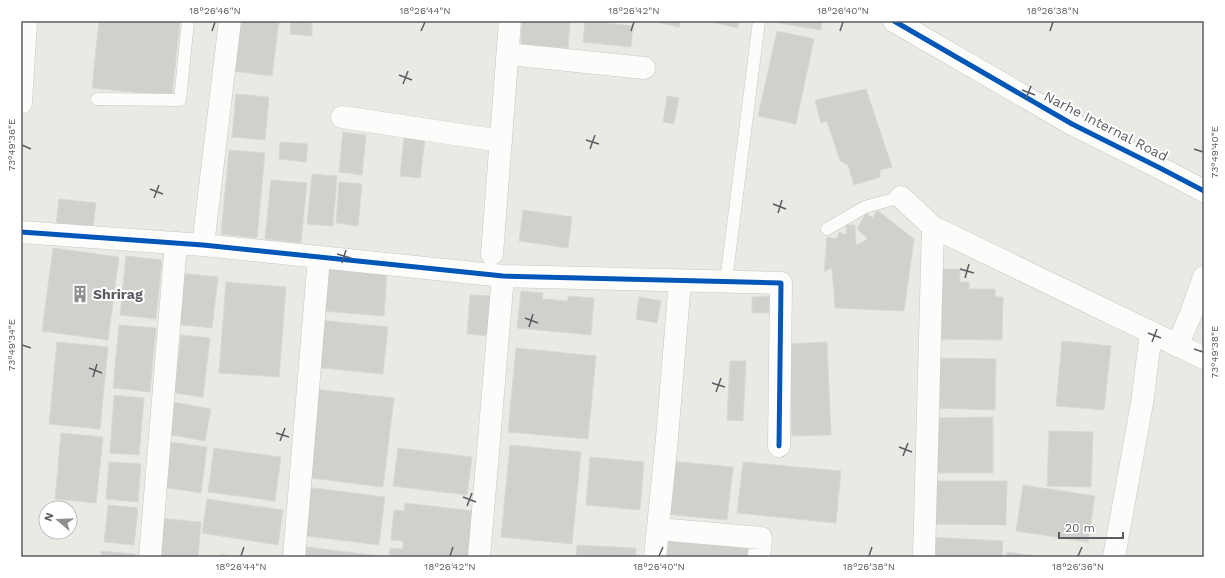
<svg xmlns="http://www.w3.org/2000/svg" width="1225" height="578" viewBox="0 0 1225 578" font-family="'Work Sans',sans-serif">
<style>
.building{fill:#d1d0cd;stroke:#dad8d4}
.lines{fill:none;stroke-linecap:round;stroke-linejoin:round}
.service-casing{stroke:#c7c7c7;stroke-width:13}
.minor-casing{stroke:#c7c7c7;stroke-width:23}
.tertiary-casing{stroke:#c7c7c7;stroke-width:23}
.service{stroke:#fcfcfb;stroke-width:12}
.minor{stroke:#fcfcfb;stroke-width:22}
.tertiary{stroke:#fcfcfb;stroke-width:22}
.cycleway-casing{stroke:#fff;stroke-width:8}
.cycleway{stroke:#0057b8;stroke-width:5}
.ticks{fill:none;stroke:#5a5e63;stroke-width:1.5}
.labels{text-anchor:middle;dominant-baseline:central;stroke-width:4;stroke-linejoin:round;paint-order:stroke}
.street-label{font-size:14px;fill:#5a5e63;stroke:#fff}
.poi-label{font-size:14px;font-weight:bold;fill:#5a5e63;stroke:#fff;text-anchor:start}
.neatline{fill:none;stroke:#5a5e63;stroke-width:1.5}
.ticks-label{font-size:10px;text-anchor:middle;fill:#5a5e63}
</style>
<rect width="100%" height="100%" fill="#ebe9e4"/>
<path class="building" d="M99,21H180L172,96L92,88Z
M240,21H279L272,76L232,71Z
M291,21H312V36L290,34Z
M522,21H570L568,48L521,45Z
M585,21L633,26L631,47L583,42Z
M652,21H681L679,27Z
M706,21H739L738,28Z
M779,21H822L821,30L779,23Z
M777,31L814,39L796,124L758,116Z
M866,89L892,167L880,170V177L854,185L848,165L840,161L827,121L821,123L815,100Z
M236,94L269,97L265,140L232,137Z
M667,96L679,98L674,124L663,122Z
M343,132L366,135L362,175L339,172Z
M404,137L425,140L420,178L400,176Z
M280,142L308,144L306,162L279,159Z
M229,150L265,153L257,238L221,234Z
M312,174L337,176L333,226L307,224Z
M271,180L307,183L301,243L265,239Z
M339,182L362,184L358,226L336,223Z
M59,199L96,203L93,227L56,224Z
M523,210L572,217L568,248L519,241Z
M877,210L914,239L904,311L835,308L832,268L824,272L827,237L837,239L839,232L846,235V225H855L856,245L868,239L857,229L866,213L873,218Z
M53,248L119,257L108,340L42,331Z
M126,256L162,260L156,319L120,315Z
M325,267L387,271L384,316L322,311Z
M937,269H960V282H969V289H995V297H1003L1002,340L936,339Z
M180,273L218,277L212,328L175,324Z
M226,282L286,287L279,377L219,373Z
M521,291L543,293L542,299L568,301V296L594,298L591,335L517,328Z
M470,295L493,296L490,336L467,334Z
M774,296V313H752V297Z
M639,297L661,301L657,323L636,319Z
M318,320L388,327L383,374L313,367Z
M119,325L156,328L150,392L113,388Z
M181,335L210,338L203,397L174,393Z
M1062,341L1111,346L1104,410L1056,406Z
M57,342L108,347L100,429L49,424Z
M827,342L831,435L792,436L789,344Z
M516,348L596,356L588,439L508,432Z
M937,358L996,359L995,410L935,408Z
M730,361H746L743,421L727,420Z
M313,389L394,398L383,487L303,477Z
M114,395L144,398L139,455L110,453Z
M173,402L211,409L205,441L167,434Z
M993,417V473H933V418Z
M1049,431L1093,432L1091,487L1047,486Z
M61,433L103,437L96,503L55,499Z
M169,442L207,447L201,493L162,487Z
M510,445L581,452L572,544L501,537Z
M214,448L281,457L275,501L208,492Z
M398,448L472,457L467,495L393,486Z
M590,457L644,462L640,510L586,505Z
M670,461L733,467L727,520L665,514Z
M109,462L141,464L138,502L106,499Z
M743,462L841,471L836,523L737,513Z
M932,481H1007L1006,525L931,524Z
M1023,485L1095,496L1088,542L1016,531Z
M306,487L385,497L379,545L299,535Z
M207,499L283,510L278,545L202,533Z
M405,503L474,511L469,557H389L390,548L403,549V541L391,540L394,510L404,511Z
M108,505L138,508L134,545L104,542Z
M157,518L201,522L198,557H153Z
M931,537L1003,541L1002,557H930Z
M669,540L748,547L747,557H667Z
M577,545L636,548V557H576Z
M299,546L380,556V557H298Z
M101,551L135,554V557H101Z
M1007,552L1046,557H1006Z
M220,554L241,557H220Z"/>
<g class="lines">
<g class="service-casing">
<path id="service" d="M97,99L180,100L188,21
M827,229L865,207L901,197
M726,281L759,21"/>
</g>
<g class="minor-casing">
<path id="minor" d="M894,21L1072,124L1160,168L1204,191
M508,54L644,68
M342,117L501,141
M901,197L933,227L1204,358
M21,232L203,245L503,276L781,283L779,446
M203,245L230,21
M492,254L510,21
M1177,346L1190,316L1204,277
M658,529L761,538L759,557
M150,557L176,243
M294,557L319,257
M479,557L503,276
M655,557L667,438L680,281
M924,557L933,227
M1114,557L1142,403L1151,333"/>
</g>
<g class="tertiary-casing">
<path id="tertiary" d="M21,103L26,21"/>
</g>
<use href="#service" class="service"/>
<use href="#minor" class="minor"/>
<use href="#tertiary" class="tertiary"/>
<g class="cycleway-casing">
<path id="cycleway" d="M894,21L1072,124L1160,168L1204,191
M21,232L203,245L503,276L781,283L779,446"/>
</g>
<use href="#cycleway" class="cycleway"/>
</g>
<path class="ticks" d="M212,31L215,22M421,31L425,22M631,31L634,22M840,31L843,22M1050,31L1053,22M399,75L412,80M403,84L408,71M1022,90L1035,95M1026,99L1031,86M586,140L599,144M22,145L31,149M590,149L595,135M1194,149L1203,152M150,189L163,194M154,198L159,185M773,204L786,209M778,213L782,200M337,254L351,258M342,263L346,250M960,269L974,273M965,278L969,264M525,318L538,323M529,327L533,314M1148,333L1161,338M1152,342L1157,329M22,345L31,348M1194,349L1203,352M89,368L102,373M93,377L97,364M712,383L725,387M716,392L721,378M276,433L289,437M280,441L285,428M899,447L912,452M903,456L908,443M463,497L476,502M467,506L472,493M241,556L244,547M450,556L453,547M659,556L663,547M869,556L872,547M1078,556L1082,547"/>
<defs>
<g id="building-bare" transform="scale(1.38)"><path d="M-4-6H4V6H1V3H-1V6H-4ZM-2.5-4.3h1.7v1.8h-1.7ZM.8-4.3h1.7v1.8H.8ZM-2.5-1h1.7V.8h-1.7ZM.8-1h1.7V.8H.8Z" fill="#8d8f90" stroke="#fff" stroke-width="2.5" paint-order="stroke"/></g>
</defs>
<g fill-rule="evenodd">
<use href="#building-bare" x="80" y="294"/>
</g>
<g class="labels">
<g class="street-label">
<text transform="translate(1106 126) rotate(27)">Narhe Internal Road</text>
</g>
<g class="poi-label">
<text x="93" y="294">Shrirag</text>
</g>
</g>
<rect width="1225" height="578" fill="none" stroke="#ffffff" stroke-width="44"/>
<g transform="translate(58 520) rotate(289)"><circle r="19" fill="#ffffff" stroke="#bdbfc1"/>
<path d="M0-3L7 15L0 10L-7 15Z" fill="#8d8f90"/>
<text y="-6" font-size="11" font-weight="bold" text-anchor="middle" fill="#5a5e63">N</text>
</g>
<path d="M1059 532v6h64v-6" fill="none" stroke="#5a5e63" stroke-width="2"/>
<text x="1065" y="532" font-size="12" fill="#5a5e63" stroke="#ffffff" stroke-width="3" paint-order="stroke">20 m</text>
<rect x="22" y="22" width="1181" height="534" class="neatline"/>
<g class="ticks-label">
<text x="215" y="14">18°26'46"N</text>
<text x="425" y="14">18°26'44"N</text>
<text x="634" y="14">18°26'42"N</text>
<text x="843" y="14">18°26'40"N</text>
<text x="1053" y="14">18°26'38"N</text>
<text transform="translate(11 145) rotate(-90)" y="4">73°49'36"E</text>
<text transform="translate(1214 152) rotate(-90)" y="4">73°49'40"E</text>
<text transform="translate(11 345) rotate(-90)" y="4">73°49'34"E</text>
<text transform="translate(1214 352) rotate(-90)" y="4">73°49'38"E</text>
<text x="241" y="570">18°26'44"N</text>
<text x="450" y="570">18°26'42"N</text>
<text x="659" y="570">18°26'40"N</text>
<text x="869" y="570">18°26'38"N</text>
<text x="1078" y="570">18°26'36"N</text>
</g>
</svg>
